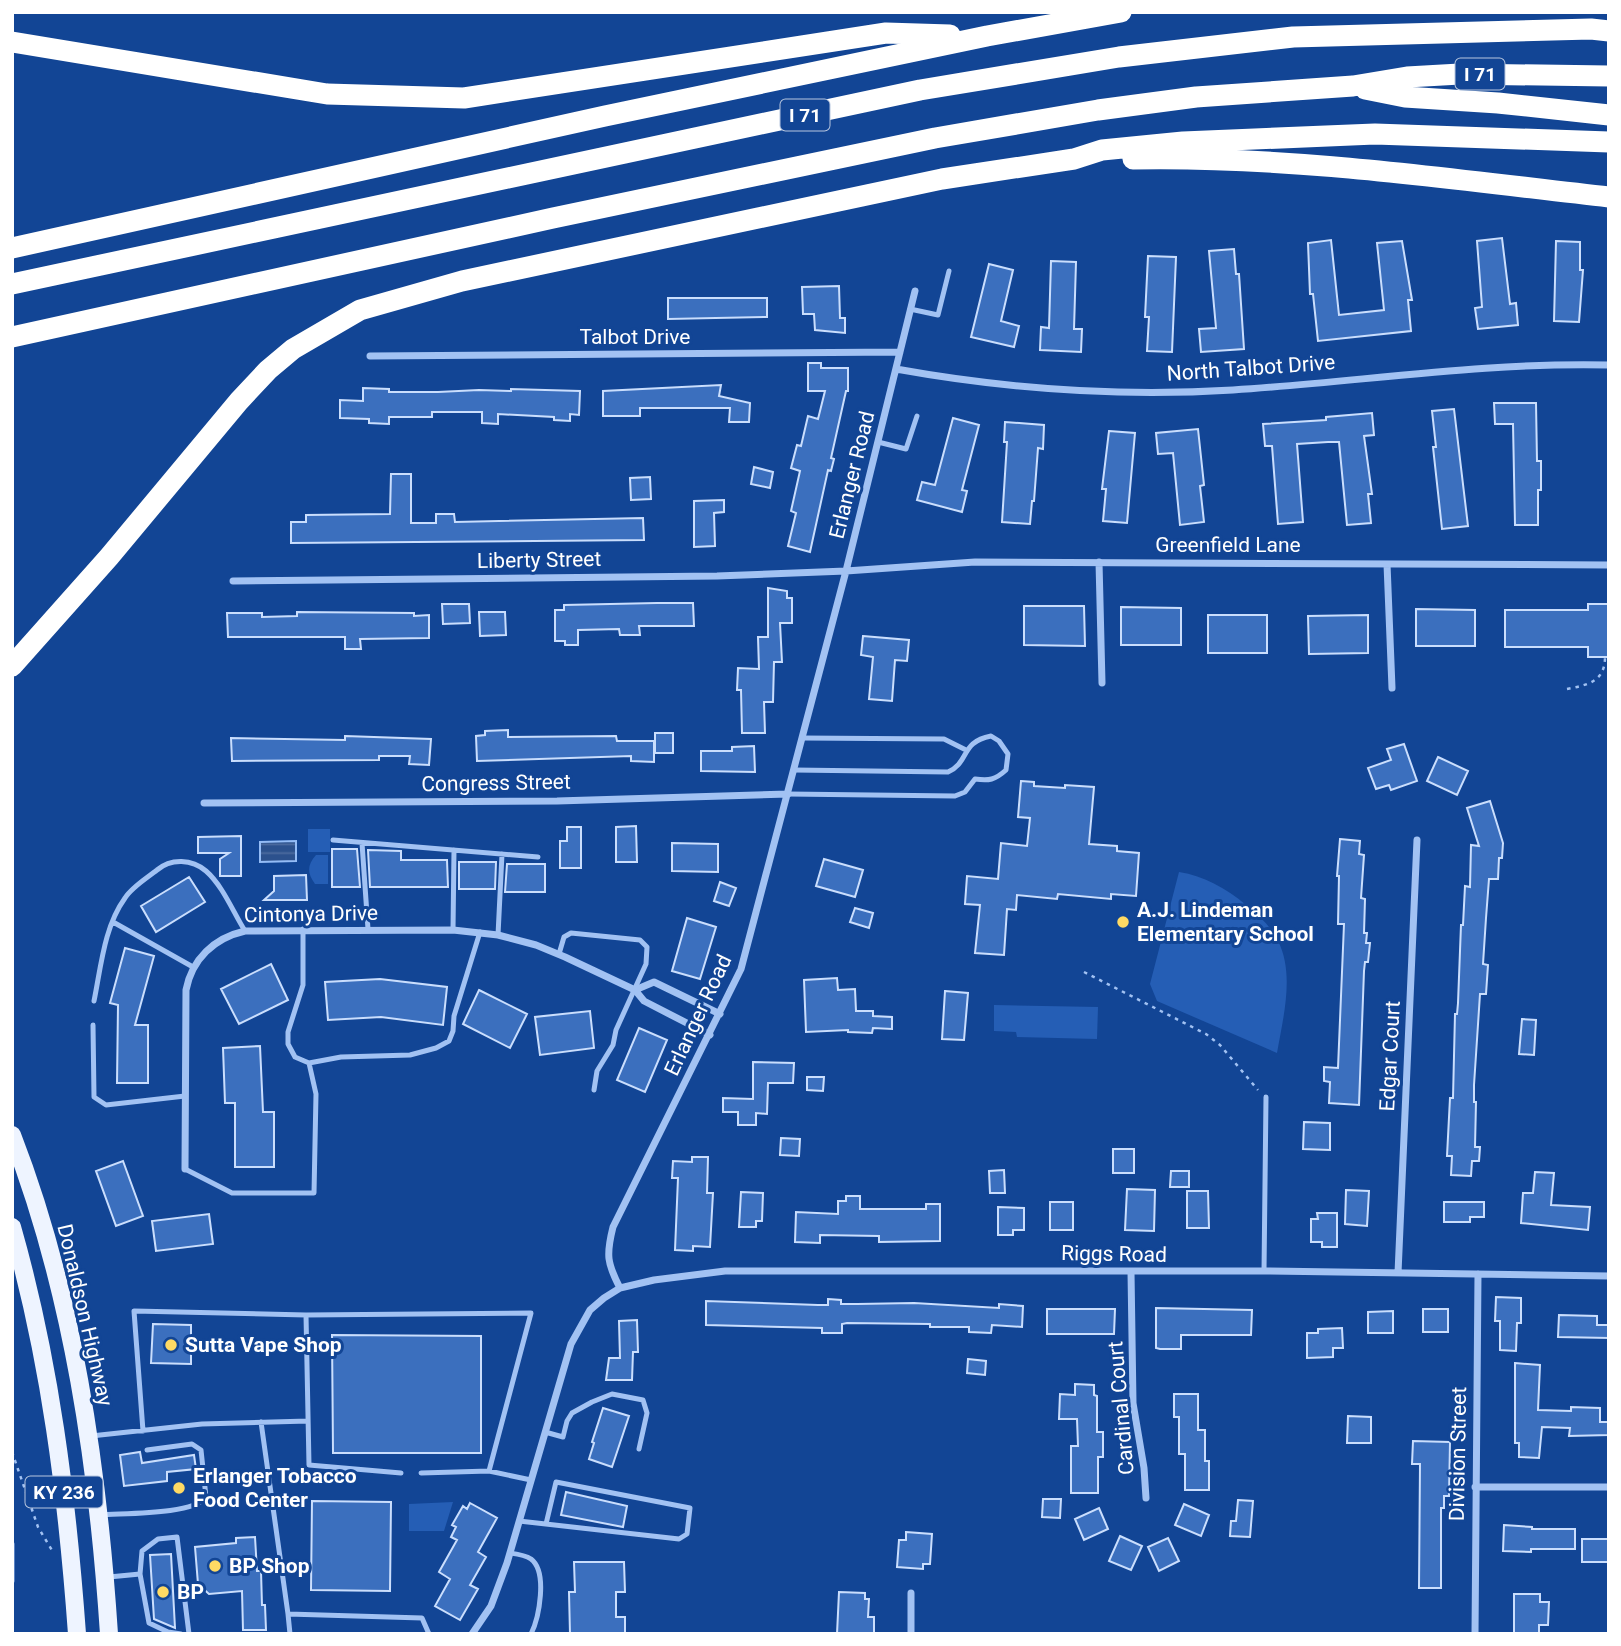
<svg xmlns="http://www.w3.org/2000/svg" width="1621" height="1646" viewBox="0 0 1621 1646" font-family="Roboto,sans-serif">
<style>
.park{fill:#255eb5}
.water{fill:url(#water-rules);stroke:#94bcf6;stroke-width:2}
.building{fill:#3b6fbe;stroke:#cadefd;stroke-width:2}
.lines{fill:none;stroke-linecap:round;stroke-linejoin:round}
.path{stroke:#a2c2f3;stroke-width:2.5;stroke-dasharray:3.5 5;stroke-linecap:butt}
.lane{stroke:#a2c2f3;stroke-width:5}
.street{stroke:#a2c2f3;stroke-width:7}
.primary{stroke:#eef4ff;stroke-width:18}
.highway{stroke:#fff;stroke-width:21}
.poi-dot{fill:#ffda64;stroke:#124595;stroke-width:2.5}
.labels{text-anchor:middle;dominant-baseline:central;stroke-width:6;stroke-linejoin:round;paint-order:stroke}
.shield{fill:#124595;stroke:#b8c7df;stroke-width:2}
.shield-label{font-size:19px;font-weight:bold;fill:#fff}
.street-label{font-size:21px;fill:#fff;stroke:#124595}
.poi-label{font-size:21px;font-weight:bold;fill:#fff;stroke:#124595;text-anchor:start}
</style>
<defs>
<pattern id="water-rules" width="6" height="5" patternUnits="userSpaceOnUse" patternTransform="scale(1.75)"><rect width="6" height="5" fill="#2c518d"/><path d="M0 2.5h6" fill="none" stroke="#4c6b9e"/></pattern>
</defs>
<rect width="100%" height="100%" fill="#124595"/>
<path class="park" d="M308,829H330V852H308Z
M316,855H328V884H315C307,873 307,865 316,855Z
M1179,872C1204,876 1226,888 1246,905C1258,915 1271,926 1278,941C1295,974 1283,1018 1277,1053L1157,1001L1150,984Z
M994,1005L1098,1007L1097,1039L1017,1037L1016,1032L994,1031Z
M453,1502L444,1531H409V1504Z"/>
<path class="water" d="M296,841V861L260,862V842Z"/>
<path class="building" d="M1502,238L1510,304L1516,303L1518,325L1478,329L1475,308L1482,307L1477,241Z
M1331,240L1339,315L1384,310L1377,243L1402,241L1412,300H1408L1411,331L1318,341L1313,294H1310L1308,243Z
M1556,241L1580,242V270H1583L1579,322L1554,321Z
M1234,249L1236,274H1239L1244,349L1201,352L1199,329L1216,328L1209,251Z
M1148,256L1176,257L1172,352L1147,351L1149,317H1145Z
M1051,261L1076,262L1074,329H1082L1081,352L1040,350L1041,327L1049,328Z
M989,264L1013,270L1001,321L1019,326L1014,347L971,337Z
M839,286L840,318H845V333L815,330L814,314H803L802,287Z
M668,298H767V317L668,319Z
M808,363H821V368H848V391H846L831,458L834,459L831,471L828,470L810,552L788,546L796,513L791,511L800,471L791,468L797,445L801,446L808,416L818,419L825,391H808Z
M721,385L719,396L750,403L749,422H729L730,408H640V416H603V391Z
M363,388L389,389V392H438L479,390L511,391V389L580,391L579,415L570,414V421L554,420V417L498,414V424L482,423V412H432V417H389V424L369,423V419L340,418V400L363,401Z
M1494,403H1536L1537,461H1541V490H1538V525H1515L1513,424H1495Z
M1454,409L1468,526L1442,529L1433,447H1436L1432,411Z
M1372,413L1374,435L1364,436L1372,494H1368L1371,523L1347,525L1339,442H1328L1297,444L1303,522L1278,524L1272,446H1265L1263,424L1326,420V417Z
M953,418L979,425L962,490L967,491L962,512L917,500L922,482L935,485Z
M1005,422L1044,425L1043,449L1038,448L1034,501H1032L1030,524L1002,522L1007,442H1004Z
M1198,429L1204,485L1200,486L1204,522L1180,525L1173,453L1158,454L1156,433Z
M1109,431L1135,433L1127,523L1103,521L1106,489H1102Z
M754,467L773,472L770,488L751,484Z
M391,474H411V523H436V514H454L455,522L643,518L644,540L291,543V522H306V515L390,514Z
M650,477L651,499L631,500L630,478Z
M724,500V512L714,513L715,546L694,547V501Z
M768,588L787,591V598H792V623H780L782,662H774L773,702H764L765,733H742L741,690H737L738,668L759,669L758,637H768Z
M657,603H693L694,626H639L640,635H620L619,629L578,630V645H565V641H555V610H564V605Z
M442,604H469L470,623L443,624Z
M1588,604H1609V657H1588V647H1505V610H1588Z
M1024,606H1084L1085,646L1024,645Z
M1121,607L1181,608V645H1121Z
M1416,609L1475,610V646H1416Z
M297,612L414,613V616L429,615V638L360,639L361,649H345V637H228L227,613H262V617L297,616Z
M479,612H505L506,635L480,636Z
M1208,615H1267V653H1208Z
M1368,615V653L1309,654L1308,616Z
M863,636L909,640L907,661L895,660L892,701L869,699L873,657L861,655Z
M508,730V737L616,736L617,741H654V762L631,761V756L477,761L476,736L485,735V731Z
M655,733H673V753H655Z
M345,736L431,739L429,765L409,764L410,756H379V760L232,761L231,738L345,740Z
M1404,744L1417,781L1391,790L1389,785L1376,789L1368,768L1391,760L1387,749Z
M754,746L755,772L701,771V751H732V747Z
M1438,757L1468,771L1457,795L1427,781Z
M1021,781L1034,782V786L1065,788V785L1094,787L1089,844L1117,846V851L1139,853L1136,896L1111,894V899L1058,894L1057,899L1017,895L1016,910L1007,909L1004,955L975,953L980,905L965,904L967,876L998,879L1001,843L1027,846L1030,818L1018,817Z
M1490,801L1503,843L1502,858H1499L1498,879H1489L1486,918L1483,964L1488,965L1486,994H1480L1474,1085V1102H1476L1475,1147H1480L1479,1161H1472L1471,1176L1451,1175L1452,1156H1447L1450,1098H1453L1455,1014H1457L1458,1003L1461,925H1463L1465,886L1470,887L1471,845L1479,846L1467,808Z
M636,826L637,862H616V827Z
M567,827H581V868H560V841H567Z
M241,836V876H220V859L229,853H198V837Z
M1340,839L1360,841L1359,854L1364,855L1361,898L1365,899L1364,933H1367L1366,943H1370L1368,962H1365L1364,971L1359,1105L1329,1103L1330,1082L1324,1081V1067L1338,1068L1344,924H1338L1339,876H1337Z
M672,843L718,844V872L672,871Z
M332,849H357L360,887H332Z
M368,850L401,851V860H447L448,887H370Z
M824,859L863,870L855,897L816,886Z
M459,862H496L495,889H459Z
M507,864H545V892H505Z
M306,875L307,900H264L274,891V876Z
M189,877L205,902L156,932L141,906Z
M720,882L736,888L729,906L714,901Z
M855,908L873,913L869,928L850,922Z
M687,918L716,927L700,979L672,971Z
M125,948L154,956L135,1025H148V1083H117L118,1005L110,1003Z
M271,964L288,1000L239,1024L221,989Z
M837,978L838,990L855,989L856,1011H873V1016L892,1017V1029L873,1028L872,1033L848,1032V1030L806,1032L804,980Z
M380,979L447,987L443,1025L381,1017L328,1020L325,982Z
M479,990L527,1014L510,1048L463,1024Z
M945,991L968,993L964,1040L942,1039Z
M590,1011L594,1048L540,1055L535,1017Z
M1522,1019L1536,1020L1534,1055L1519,1054Z
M639,1028L667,1040L645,1092L617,1080Z
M260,1046L263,1112H274V1167H235V1103H225L223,1048Z
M753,1062L794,1063L793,1083H768L767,1114L756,1113V1125H738V1112H723V1098L753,1099Z
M807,1077H824L823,1091L807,1090Z
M1304,1122L1330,1123V1150L1303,1149Z
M781,1138L800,1139L799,1156L780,1155Z
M1113,1149H1134V1173H1113Z
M692,1157H708L707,1193H713L710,1247L693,1246V1251L675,1250L678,1178H672L673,1161L692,1162Z
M123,1161L143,1216L116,1226L96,1171Z
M1004,1170L1005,1193H990L989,1171Z
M1171,1171H1189V1187H1170Z
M1535,1172L1554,1173L1551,1205L1590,1207L1588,1230L1521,1223L1523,1193H1533Z
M1127,1189L1155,1190L1154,1231L1125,1230Z
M1346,1190L1369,1191L1367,1226L1345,1224Z
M1187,1191H1208L1209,1228H1187Z
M741,1192L763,1193L762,1221H756V1227H739Z
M846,1196H860V1209H926V1204H940V1241L879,1242V1236L820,1235V1243L795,1242L796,1212L838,1214V1201H846Z
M1050,1202H1073V1230H1050Z
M1444,1202H1484V1217H1470V1222H1444Z
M998,1207L1024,1208V1230H1013V1235H998Z
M1317,1213H1337V1247H1322V1242H1311V1219H1318Z
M209,1214L213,1244L156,1251L152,1221Z
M1496,1297L1521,1298V1323H1517L1516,1351L1500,1350V1321H1495Z
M828,1299L841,1300V1304H857L914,1303L999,1308V1304L1023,1306L1022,1327L992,1325L991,1333L969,1332V1327H930V1324L847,1323L842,1324V1333H822V1328L706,1325V1301L818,1305H828Z
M1156,1308L1252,1310L1251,1335H1181V1349H1160L1156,1348Z
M1047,1309H1115L1114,1334H1047Z
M1423,1309H1448V1332H1423Z
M1393,1311V1333H1368V1312Z
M1559,1315L1597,1316V1325H1609V1338L1558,1337Z
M637,1320L638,1352H633L632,1380H606L609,1358H620L619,1321Z
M153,1324L191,1325V1364L151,1363Z
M1342,1328L1343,1348H1333V1357L1307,1358V1333H1318V1329Z
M332,1335L481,1336V1453H333Z
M968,1359L986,1361L985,1375L967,1373Z
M1515,1363L1540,1365L1538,1410L1571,1411V1407L1600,1408V1422H1609V1435L1569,1436L1570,1428L1542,1427L1539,1458L1519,1457V1443H1515Z
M1075,1384L1094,1385V1395L1097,1396V1432H1103V1457H1098V1493H1071V1446H1078L1077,1419H1059L1060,1394L1075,1395Z
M1174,1394H1198V1430H1205V1461H1209V1490H1185V1454H1179V1417H1174Z
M603,1408L629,1416L612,1467L589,1459L594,1443L592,1442Z
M1348,1416L1371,1417V1443H1347Z
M1413,1441L1450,1442L1449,1496H1444V1508H1441V1588H1419L1420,1464H1412Z
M140,1452L142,1463L194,1455L196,1469L167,1472V1481L124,1486L120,1455Z
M566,1492L627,1506L623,1527L561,1515Z
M1043,1499H1061L1060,1518L1042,1517Z
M1238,1500L1253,1501L1250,1537L1230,1536L1231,1521H1236Z
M312,1501L391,1502L390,1591L311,1590Z
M470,1503L497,1518L478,1552L486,1557L470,1585L478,1589L460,1620L435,1606L450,1579L439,1572L457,1540L451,1537L456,1527L452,1525L463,1506L467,1509Z
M1184,1504L1209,1515L1201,1536L1175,1525Z
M1099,1508L1108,1529L1084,1540L1075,1519Z
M1504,1525L1532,1527V1529H1575V1549H1531V1552L1503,1551Z
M906,1532L932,1534L930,1564H923V1569L897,1567L899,1540H906Z
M1120,1536L1142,1546L1131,1570L1109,1561Z
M255,1537L257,1571H261L262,1605H265L266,1630H243L242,1591L209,1594L198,1584L195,1547L236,1543V1538Z
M1168,1538L1179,1561L1159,1571L1148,1547Z
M1582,1539H1609V1562H1582Z
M171,1554L175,1628L154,1619L150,1555Z
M574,1562H624L625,1592H616V1617H625V1634H570L569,1592H575Z
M839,1592L865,1593V1599H869L868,1617H874V1634H837Z
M1514,1594H1540V1602H1549L1548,1625H1539V1634H1514Z"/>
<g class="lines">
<path class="path" d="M1567,689C1587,685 1605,682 1605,657
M1084,972L1206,1034L1220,1045L1258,1090
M12,1452L38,1527L53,1552"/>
<path class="lane" d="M910,309L938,315L949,271
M878,442L906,449L917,416
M802,738L944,739L966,750
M788,794L955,796L965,792L975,779C989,781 995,780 1006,770L1008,754L999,741L991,736C960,742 970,762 948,772L794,770
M333,840L538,857
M362,843L368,929
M113,922L193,967
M303,929V985L288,1032V1044L295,1057L309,1063L341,1057L410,1055L436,1048L449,1041L453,1031L454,1016L480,932
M453,930L454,850
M498,935L502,854
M559,954L564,937L571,933L640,940L647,947L646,964L616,1030L613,1045L597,1071L594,1090
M94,1001C101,967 104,927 125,898C132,887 147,878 157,870C171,858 192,859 206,871C223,886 233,912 245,931
M93,1025L94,1097L106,1105L185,1096
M185,1169L232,1193H314L316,1094L309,1063
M1264,1271L1266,1097
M261,1422L288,1614
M143,1431L134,1311L306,1315
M545,1432L563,1437L567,1421L572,1413L592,1402L612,1394L643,1400L647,1413L639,1449
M91,1436L202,1424L308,1421
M401,1473L309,1465L306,1315L531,1313L489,1471L531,1480
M421,1473L489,1471
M100,1515C124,1513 193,1515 206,1497L201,1450L192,1444L147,1450
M519,1521L679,1539L687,1534L690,1508L556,1482L546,1524
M12,1544V1581
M510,1553C517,1554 525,1555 531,1559C548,1572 539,1618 531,1634
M140,1574L149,1623L168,1632L181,1634
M109,1577L140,1574L142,1551L158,1539L177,1537L189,1634
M290,1634L288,1614L422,1618L429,1634"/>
<path class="street" d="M370,356L900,352
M896,369C1007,389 1120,397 1233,390C1359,382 1483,362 1609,365
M1099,562L1102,683
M1387,564L1392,688
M233,581L717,576L846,571L975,562L1609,565
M204,803L557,801L788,794
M635,990L654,982L720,1014
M185,1169L186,990C192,959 214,938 245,931L453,930L498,935L536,945L565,957L635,990L644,1001L710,1035
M1131,1272L1133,1403L1144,1468L1146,1498
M1398,1273L1417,840
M620,1288C607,1263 606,1255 613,1227L741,969L846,571L915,291
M1475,1487H1609
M472,1634L491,1606L507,1563L571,1344L590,1310L604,1298L620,1288L654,1280L725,1271H1264L1609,1276
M911,1634V1593
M1475,1634L1478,1274"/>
<path class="primary" d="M12,1135C73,1292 98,1467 109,1634
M12,1227C50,1360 67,1496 77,1634"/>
<path class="highway" d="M12,42L327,94L464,98L886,33L950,35
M1365,89L1405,97L1498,103L1609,115
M1133,159C1292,156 1450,179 1609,197
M12,248L605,116L987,36L1121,12
M12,284L920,90L1119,57L1293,37L1591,29L1609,31
M12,337L553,218L935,138L1098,110L1196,97L1353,86L1407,77L1460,74L1609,76
M12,666L109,557L239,401L268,370L293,349L360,310L462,281L942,179L1074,159L1102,150L1183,142L1375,134L1609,142"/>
</g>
<g class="poi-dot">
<circle cx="1123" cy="922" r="7"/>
<circle cx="171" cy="1345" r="7"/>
<circle cx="179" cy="1488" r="7"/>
<circle cx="215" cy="1566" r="7"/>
<circle cx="163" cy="1592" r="7"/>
</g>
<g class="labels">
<g class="shield">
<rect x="1455.5" y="58.5" width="49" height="31" rx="5"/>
<rect x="780.5" y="99.5" width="49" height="31" rx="5"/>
<rect x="25.5" y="1476.5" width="77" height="31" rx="5"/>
</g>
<g class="shield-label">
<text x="1480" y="74">I 71</text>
<text x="805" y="115">I 71</text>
<text x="64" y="1492">KY 236</text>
</g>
<g class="street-label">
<text x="635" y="337">Talbot Drive</text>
<text transform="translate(1251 368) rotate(-4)">North Talbot Drive</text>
<text transform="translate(852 475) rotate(-76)">Erlanger Road</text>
<text x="1228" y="545">Greenfield Lane</text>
<text transform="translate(539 560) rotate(-1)">Liberty Street</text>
<text transform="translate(496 783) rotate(-1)">Congress Street</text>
<text transform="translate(311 914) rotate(-1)">Cintonya Drive</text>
<text transform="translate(698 1015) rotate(-65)">Erlanger Road</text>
<text transform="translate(1390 1056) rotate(-87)">Edgar Court</text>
<text transform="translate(1114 1254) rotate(1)">Riggs Road</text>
<text transform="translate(85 1315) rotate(77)">Donaldson Highway</text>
<text transform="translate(1121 1408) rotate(-95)">Cardinal Court</text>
<text transform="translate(1458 1454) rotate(-89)">Division Street</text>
</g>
<g class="poi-label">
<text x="1137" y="910">A.J. Lindeman<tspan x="1137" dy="24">Elementary School</tspan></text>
<text x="185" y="1345">Sutta Vape Shop</text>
<text x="193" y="1476">Erlanger Tobacco<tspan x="193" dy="24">Food Center</tspan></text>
<text x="229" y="1566">BP Shop</text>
<text x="177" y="1592">BP</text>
</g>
</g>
<rect width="1621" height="1646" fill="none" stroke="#ffffff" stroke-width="28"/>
</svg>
